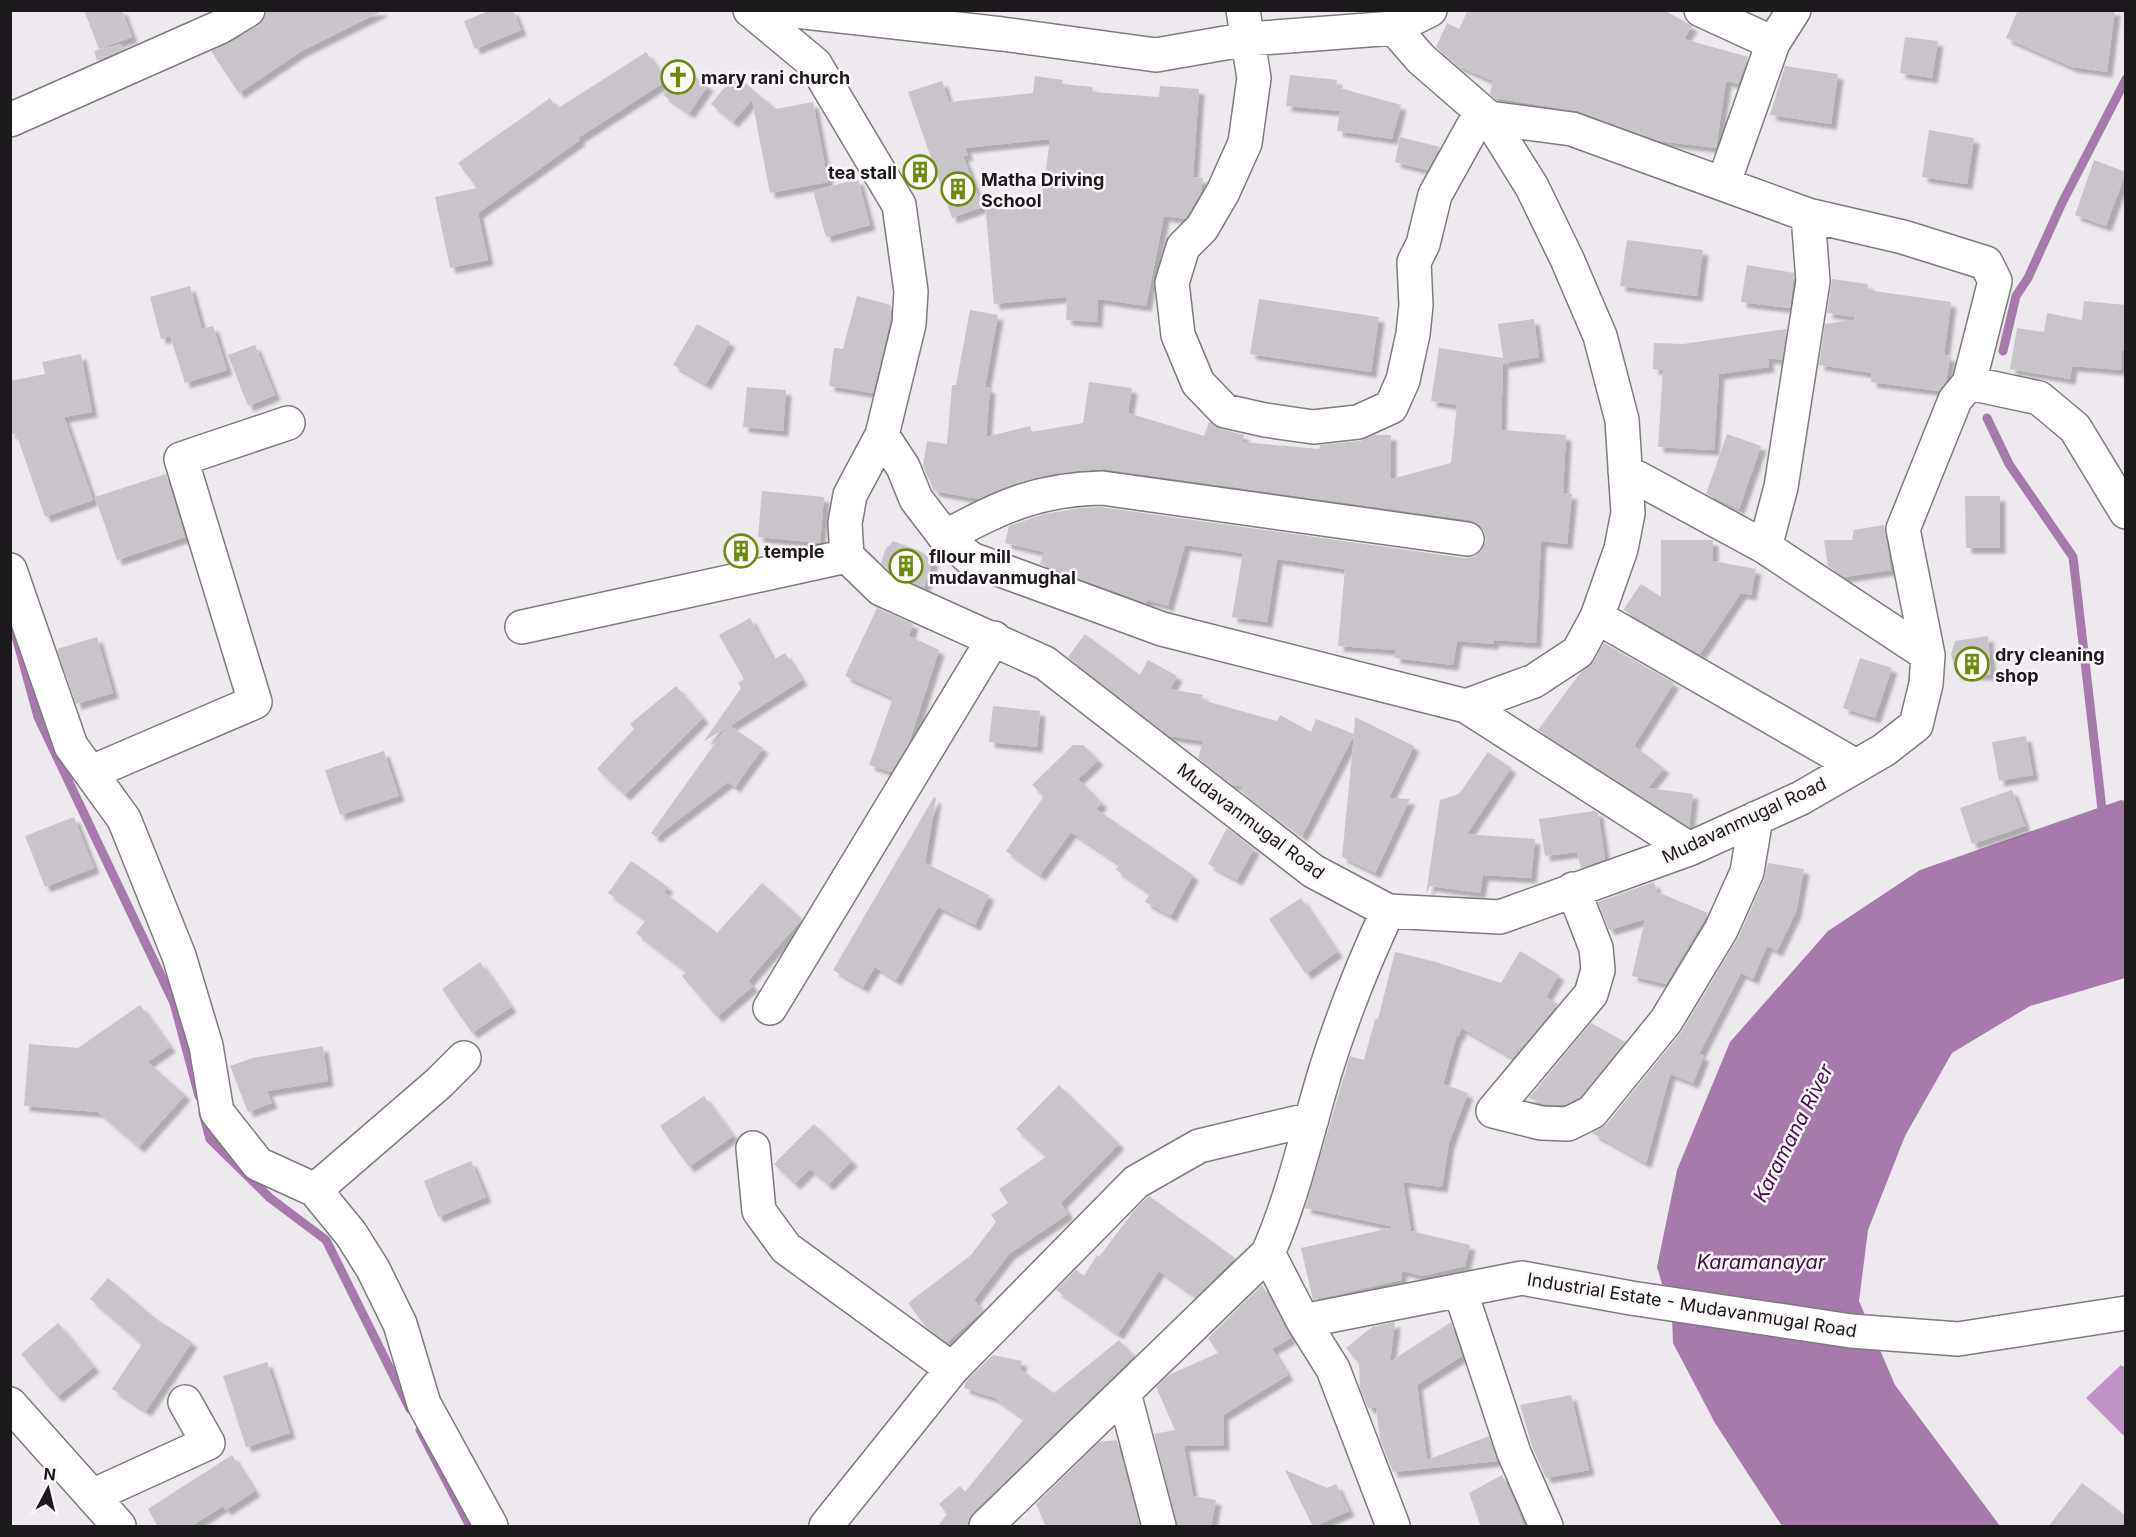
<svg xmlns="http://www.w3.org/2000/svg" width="2136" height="1537" viewBox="0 0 2136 1537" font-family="Inter,sans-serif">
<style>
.forest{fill:#c092c5}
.water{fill:#a67aab}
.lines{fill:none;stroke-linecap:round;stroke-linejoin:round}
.stream{stroke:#a67aab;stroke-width:9}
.building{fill:#c8c4c9;filter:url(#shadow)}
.minor-casing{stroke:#7e7a7e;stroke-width:36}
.minor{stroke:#fff;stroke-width:33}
.labels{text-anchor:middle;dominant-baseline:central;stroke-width:5;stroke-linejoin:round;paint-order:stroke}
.poi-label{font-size:18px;font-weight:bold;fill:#1b191b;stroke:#fbf7fb;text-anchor:start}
.street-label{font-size:18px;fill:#1b191b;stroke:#fbf7fb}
.water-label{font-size:20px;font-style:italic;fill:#440b4b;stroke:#fbf7fb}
</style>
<defs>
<filter id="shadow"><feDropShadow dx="5.5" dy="5.5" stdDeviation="1.5" flood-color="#0004"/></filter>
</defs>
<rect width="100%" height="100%" fill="#ede9ee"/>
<path class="forest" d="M2121,1365L2125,1368V1437L2086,1398Z"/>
<path class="water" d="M2121,800L2125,801V978L2030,1006L1952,1053L1905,1136L1868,1230L1859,1301L1895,1385L2000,1526H1782L1715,1423L1673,1343L1672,1317L1657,1267L1677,1170L1730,1042L1828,931L1920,870Z"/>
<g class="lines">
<path class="stream" d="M2003,351L2016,296L2028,278L2062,203L2126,79
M1987,418L2009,464L2073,557L2103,818
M14,629L38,717L174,1003L199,1096
M203,1113L210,1139L270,1198L326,1240L410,1409
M420,1430L470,1526"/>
</g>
<path class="building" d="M84,10H122L132,37L99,49Z
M267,10H384L300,52L239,93L211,51L258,26L264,19Z
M491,10H513L521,30L475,49L464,21Z
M1468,10H1664L1692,26L1684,39L1748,57L1738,84L1726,81L1716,148L1659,141L1578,111L1494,98L1490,94L1493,81L1458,66L1436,47L1447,23L1459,29Z
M2018,10H2115L2107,72L2072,67L2006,38Z
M1905,37L1938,41L1932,78L1900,73Z
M121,44L122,50L97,61L94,51Z
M646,52L666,81L578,138L580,140L478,213L488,260L450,268L435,197L477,188L458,163L550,98L557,109Z
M1785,66L1838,74L1831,124L1770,115Z
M683,68L708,86L689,113L663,95Z
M735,75L776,109L813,102L828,182L770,193L752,100L733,122L711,104Z
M1290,75L1337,80L1336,87L1401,105L1392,139L1337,131L1340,111L1286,106Z
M1035,76L1063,80L1062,84L1093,87L1092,92L1159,97L1160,86L1199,89L1193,177L1203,178L1201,192L1185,219L1164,216L1146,306L1098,299L1097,322L1066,320L1067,297L994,304L985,203L1042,199L1050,139L965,148L968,155L963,156L982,207L952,218L908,92L942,81L949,102L1033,93Z
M1929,130L1974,138L1967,184L1922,177Z
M1400,137L1440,147L1427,170L1395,162Z
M2094,160L2126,172L2106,226L2075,215Z
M858,179L870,225L826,237L813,191Z
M1627,240L1703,250L1697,296L1620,286Z
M1747,265L1794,273L1790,308L1741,302Z
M1832,279L1868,284L1867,290L1951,302L1944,355L1950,356L1946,382L1939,391L1871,382L1872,373L1819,365L1825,324L1854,320V317L1827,313Z
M190,286L202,329L213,326L227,370L185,383L170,336L161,339L150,297Z
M857,296L891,305L890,321L873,393L829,386L834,348L843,349Z
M1259,299L1379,317L1371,372L1250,354Z
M2084,301L2126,305V351H2122L2121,370L2072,366L2070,379L2010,369L2017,328L2044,332L2047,313L2082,320Z
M970,310L998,315L985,387L990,388L986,437L1030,426L1032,432L1083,423L1089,382L1132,388L1128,413L1204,436L1209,422L1221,429L1244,435L1242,442L1319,449L1320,445L1360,441L1374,435H1391V479L1451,463L1457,405L1431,401L1439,348L1503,358L1498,324L1534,319L1539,357L1504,363L1503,360L1501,430L1566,435L1563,493L1572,494L1567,544L1541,541L1536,643L1494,640L1493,644L1457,641L1453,665L1395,658V650L1338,646L1345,569L1277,559L1267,622L1232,617L1243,553L1185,545L1168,606L1147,600L1146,603L1040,564L1044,552L1005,543L1009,526L1044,514L1081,508L1101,507L1464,558L1473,557L1481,551L1486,541L1484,531L1479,525L1470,520L1105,469L1077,471L1035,478L978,499L934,491L923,466L927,441L947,444L952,385H956Z
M697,324L730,342L706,384L673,365Z
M1787,329L1782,360L1768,358L1769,367L1719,374L1714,450L1658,447L1663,370L1653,369L1654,343L1683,344Z
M255,345L275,395L248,406L228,355Z
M81,354L92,412L64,417L93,500L45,517L16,433L10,434V381L45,374L42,362Z
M747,387L786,390L783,431L743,427Z
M1727,434L1761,446L1739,509L1706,494Z
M166,474L185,537L117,560L95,497Z
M762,491L824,497L820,543L758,537Z
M1965,496H2000V548H1966Z
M1884,525L1891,570L1844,577L1828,566L1824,540H1852L1854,530Z
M1661,540H1713V561L1756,569L1751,595L1741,593L1700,654L1623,610L1641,584L1661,597Z
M893,541L920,551L933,561L924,588L892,573L881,563L885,550Z
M877,608L913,624L909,636L939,650L909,743L891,772L869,765L893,698L845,676Z
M750,618L773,660L785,653L802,680L730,726L763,748L735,787L728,782L656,837L651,833L726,728L704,741L741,688L738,683L744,679L719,635Z
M1085,634L1140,675L1148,660L1177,676L1170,689L1203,695L1202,700L1277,721L1280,715L1311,732L1316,719L1354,734L1355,717L1414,746L1389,798L1410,799L1375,873L1342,857L1354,735L1302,836L1241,791L1243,787L1231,784L1198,758L1203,741L1169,736L1068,657Z
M1988,636L1991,675L1956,674L1951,654L1955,641Z
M97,637L113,693L76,704L57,649Z
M1604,643L1674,683L1634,746L1664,768L1648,788L1693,794L1689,826L1538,730L1580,673L1594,661Z
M1860,658L1892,668L1875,718L1843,708Z
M676,686L703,718L625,795L597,769L634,729L630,724Z
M993,706L1040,711L1037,747L989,742Z
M2026,736L2033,775L1999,781L1992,742Z
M1073,745H1083L1098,760L1078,779L1102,803L1096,809L1193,875L1171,916L1145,902L1150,893L1116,870L1119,864L1071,832L1040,875L1006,851L1044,796L1032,785Z
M384,751L399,796L340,815L325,770Z
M1488,752L1511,768L1467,834L1535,839L1531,878L1483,875L1480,893L1430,886L1426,894L1440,800L1459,794Z
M2012,790L2025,826L1972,844L1960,808Z
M934,797L936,798L925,863L989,895L975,925L938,907L896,980L875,967L863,987L833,970Z
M1594,811L1598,813L1605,859L1581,868L1577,852L1545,856L1539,819Z
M74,817L94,868L45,887L25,836Z
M1227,828L1254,849L1237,880L1208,864Z
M631,861L668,887L664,892L717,933L762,883L802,919L748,981L753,986L717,1017L682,976L687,972L636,933L646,920L608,893Z
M1768,863L1804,869L1796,912L1777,951L1767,946L1753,979L1741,973L1699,1054L1704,1056L1693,1083L1670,1074L1646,1163L1592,1133L1607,1124L1682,1031L1738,938L1764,880Z
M1654,882L1657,892L1708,913L1666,984L1632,976L1645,919L1609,930L1598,902Z
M1301,898L1337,952L1306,974L1269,919Z
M1520,951L1559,975L1546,997L1558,1004L1513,1058L1461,1028L1459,1036L1457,1035L1443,1084L1468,1093L1449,1143L1442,1187L1403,1182L1411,1231L1470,1245L1465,1266L1422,1276L1402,1271L1401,1280L1313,1300L1301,1248L1395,1227L1305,1208L1350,1056L1364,1060L1375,1019H1378L1395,952L1436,962L1501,983Z
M480,962L511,1007L472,1033L442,989Z
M140,1005L170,1047L148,1062L185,1095L139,1147L98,1112L24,1106L29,1044L78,1048Z
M1591,1023L1625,1042L1580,1097L1564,1105L1544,1104L1529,1098Z
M323,1046L328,1081L267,1091L272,1103L248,1112L230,1066L253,1058Z
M1059,1085L1119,1144L1061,1203L1068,1214L1009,1254L974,1300L983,1311L947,1342L926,1327L908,1303L971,1255L996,1222L991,1215L1008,1203L999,1189L1046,1157L1016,1129Z
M704,1096L733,1136L689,1167L660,1126Z
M814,1124L852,1161L828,1185L810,1169L795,1184L774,1164Z
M471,1161L486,1197L438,1217L424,1181Z
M1149,1196L1235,1258L1196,1297L1159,1271L1118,1334L1056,1290L1076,1270L1084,1276L1097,1255L1099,1257L1133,1212Z
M108,1278L155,1318L192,1342L146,1411L112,1389L142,1344L90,1299Z
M1262,1285L1291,1338L1272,1349L1288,1375L1223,1415L1224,1445L1184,1446L1193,1496L1216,1500L1211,1527H1177L1154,1434L1175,1430L1156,1387L1169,1375L1218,1353L1208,1338Z
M1395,1322L1390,1362L1451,1322L1462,1356L1417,1385L1427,1460L1489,1436L1497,1461L1393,1472L1380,1439L1376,1408H1368L1360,1388L1359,1363L1346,1348L1372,1327Z
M58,1323L94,1367L57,1397L21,1354Z
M1119,1340L1134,1356L973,1513L968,1524L964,1527H937L947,1514L939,1504L960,1486L965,1492L1024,1419L995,1398L964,1388L966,1381L993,1355L1022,1361L1020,1369L1054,1393Z
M267,1362L290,1433L246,1447L223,1376Z
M1571,1395L1589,1470L1546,1478L1532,1446L1520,1405Z
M1117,1440L1140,1527H1046L1036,1504L1099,1442Z
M232,1455L255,1491L226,1510L223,1506L190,1527H158L148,1509Z
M1285,1470L1327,1488L1336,1484L1349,1511L1313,1527Z
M1502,1475L1516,1505L1524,1527H1481L1469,1493Z
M2082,1483L2126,1516V1527H2048Z"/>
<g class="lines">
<g class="minor-casing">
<path id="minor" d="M750,10L815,64L899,205L911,291L909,324L882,435L850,495L845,523L847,556L881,589L1045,663L1313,871L1388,911L1500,917L1689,849L1801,798L1884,750L1916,725L1926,684L1928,655L1903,529L1955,400L1969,383L1995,281L1986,263L1903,237L1808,215L1572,129L1489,118L1421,59L1394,28
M787,10L1002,34L1156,55L1248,39L1394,28L1430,10
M1243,10L1254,78L1245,143L1223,192L1202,228L1183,247L1172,283L1178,335L1198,383L1225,411L1265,420L1313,427L1358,422L1391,407L1403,380L1413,334L1416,305L1414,262L1423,244L1435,195L1481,112
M1701,10L1773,43
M10,120L220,27L248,10
M1724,182L1773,43L1794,10
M1969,383L2039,398L2075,428L2126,512
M882,435L903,467L916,499L945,537L971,559L1162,629L1466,706L1534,681L1578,652L1597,617L1621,549L1628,513L1622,420L1600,336L1567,259L1532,187L1489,118
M1625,471L1765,547L1928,655
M945,537C999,507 1039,489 1102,488L1467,539
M1765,547L1781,487L1813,281L1808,215
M10,570L71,746L124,819L179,956L206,1046L217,1112L258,1164L315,1190L351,1234L373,1269L400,1324L424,1404L491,1526
M1597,617L1856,766
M522,627L847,556
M1466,706L1689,849
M92,772L255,702L181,459L288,423
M1573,889L1596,948L1598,970L1591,994L1493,1111L1541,1123L1568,1124L1592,1112L1666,1021L1721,930L1747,872L1756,818
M1388,911C1364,962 1343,1015 1326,1069C1307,1131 1294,1194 1268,1253L1303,1321L1522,1278L1631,1298L1851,1331L1958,1339L2126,1313
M770,1008L994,638
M753,1148L759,1211L786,1248L952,1369
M315,1190L439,1083L464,1058
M1460,1290L1514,1453L1546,1526
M1303,1321L1333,1369L1393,1526
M1124,1393L1159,1526
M10,1404L119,1526
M92,1496L208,1443L185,1402
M826,1526L952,1369L1136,1182L1199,1146L1312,1119
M986,1526L1268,1253"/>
</g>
<use href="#minor" class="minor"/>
</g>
<defs>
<g id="church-ring" transform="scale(1.725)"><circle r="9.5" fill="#fbf7fb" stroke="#6d8b0a" stroke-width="1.5"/><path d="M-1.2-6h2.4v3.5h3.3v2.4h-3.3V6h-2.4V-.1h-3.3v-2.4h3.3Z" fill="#6d8b0a"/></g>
<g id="building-ring" transform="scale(1.725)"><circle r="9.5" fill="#fbf7fb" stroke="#6d8b0a" stroke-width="1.5"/><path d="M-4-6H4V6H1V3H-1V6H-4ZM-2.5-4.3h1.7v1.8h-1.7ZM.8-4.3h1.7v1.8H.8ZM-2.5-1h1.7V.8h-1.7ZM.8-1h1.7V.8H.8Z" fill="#6d8b0a"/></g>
</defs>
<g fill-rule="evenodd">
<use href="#church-ring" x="678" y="77"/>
<use href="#building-ring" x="920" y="172"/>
<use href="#building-ring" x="958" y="189"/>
<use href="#building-ring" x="741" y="551"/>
<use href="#building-ring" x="906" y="566"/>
<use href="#building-ring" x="1972" y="664"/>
</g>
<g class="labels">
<g class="poi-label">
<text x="701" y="77">mary rani church</text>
<text x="897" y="172" text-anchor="end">tea stall</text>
<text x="981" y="179">Matha Driving<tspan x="981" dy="21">School</tspan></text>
<text x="764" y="551">temple</text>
<text x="929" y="556">fllour mill<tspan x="929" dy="21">mudavanmughal</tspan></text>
<text x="1995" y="654">dry cleaning<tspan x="1995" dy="21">shop</tspan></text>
</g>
<g class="street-label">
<text transform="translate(1744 820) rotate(-25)">Mudavanmugal Road</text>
<text transform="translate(1251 821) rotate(37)">Mudavanmugal Road</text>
<text transform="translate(1692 1305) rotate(9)">Industrial Estate - Mudavanmugal Road</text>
</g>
<g class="water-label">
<text transform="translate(1793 1133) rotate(-63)">Karamana River</text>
<text x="1761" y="1262">Karamanayar</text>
</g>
</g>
<rect width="2136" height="1537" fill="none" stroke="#1b191b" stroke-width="24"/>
<g transform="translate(48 1489) rotate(7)" stroke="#fbf7fb" stroke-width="4.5" paint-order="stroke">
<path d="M0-4.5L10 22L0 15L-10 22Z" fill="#1b191b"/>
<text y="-9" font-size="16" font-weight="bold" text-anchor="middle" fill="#1b191b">N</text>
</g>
</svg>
